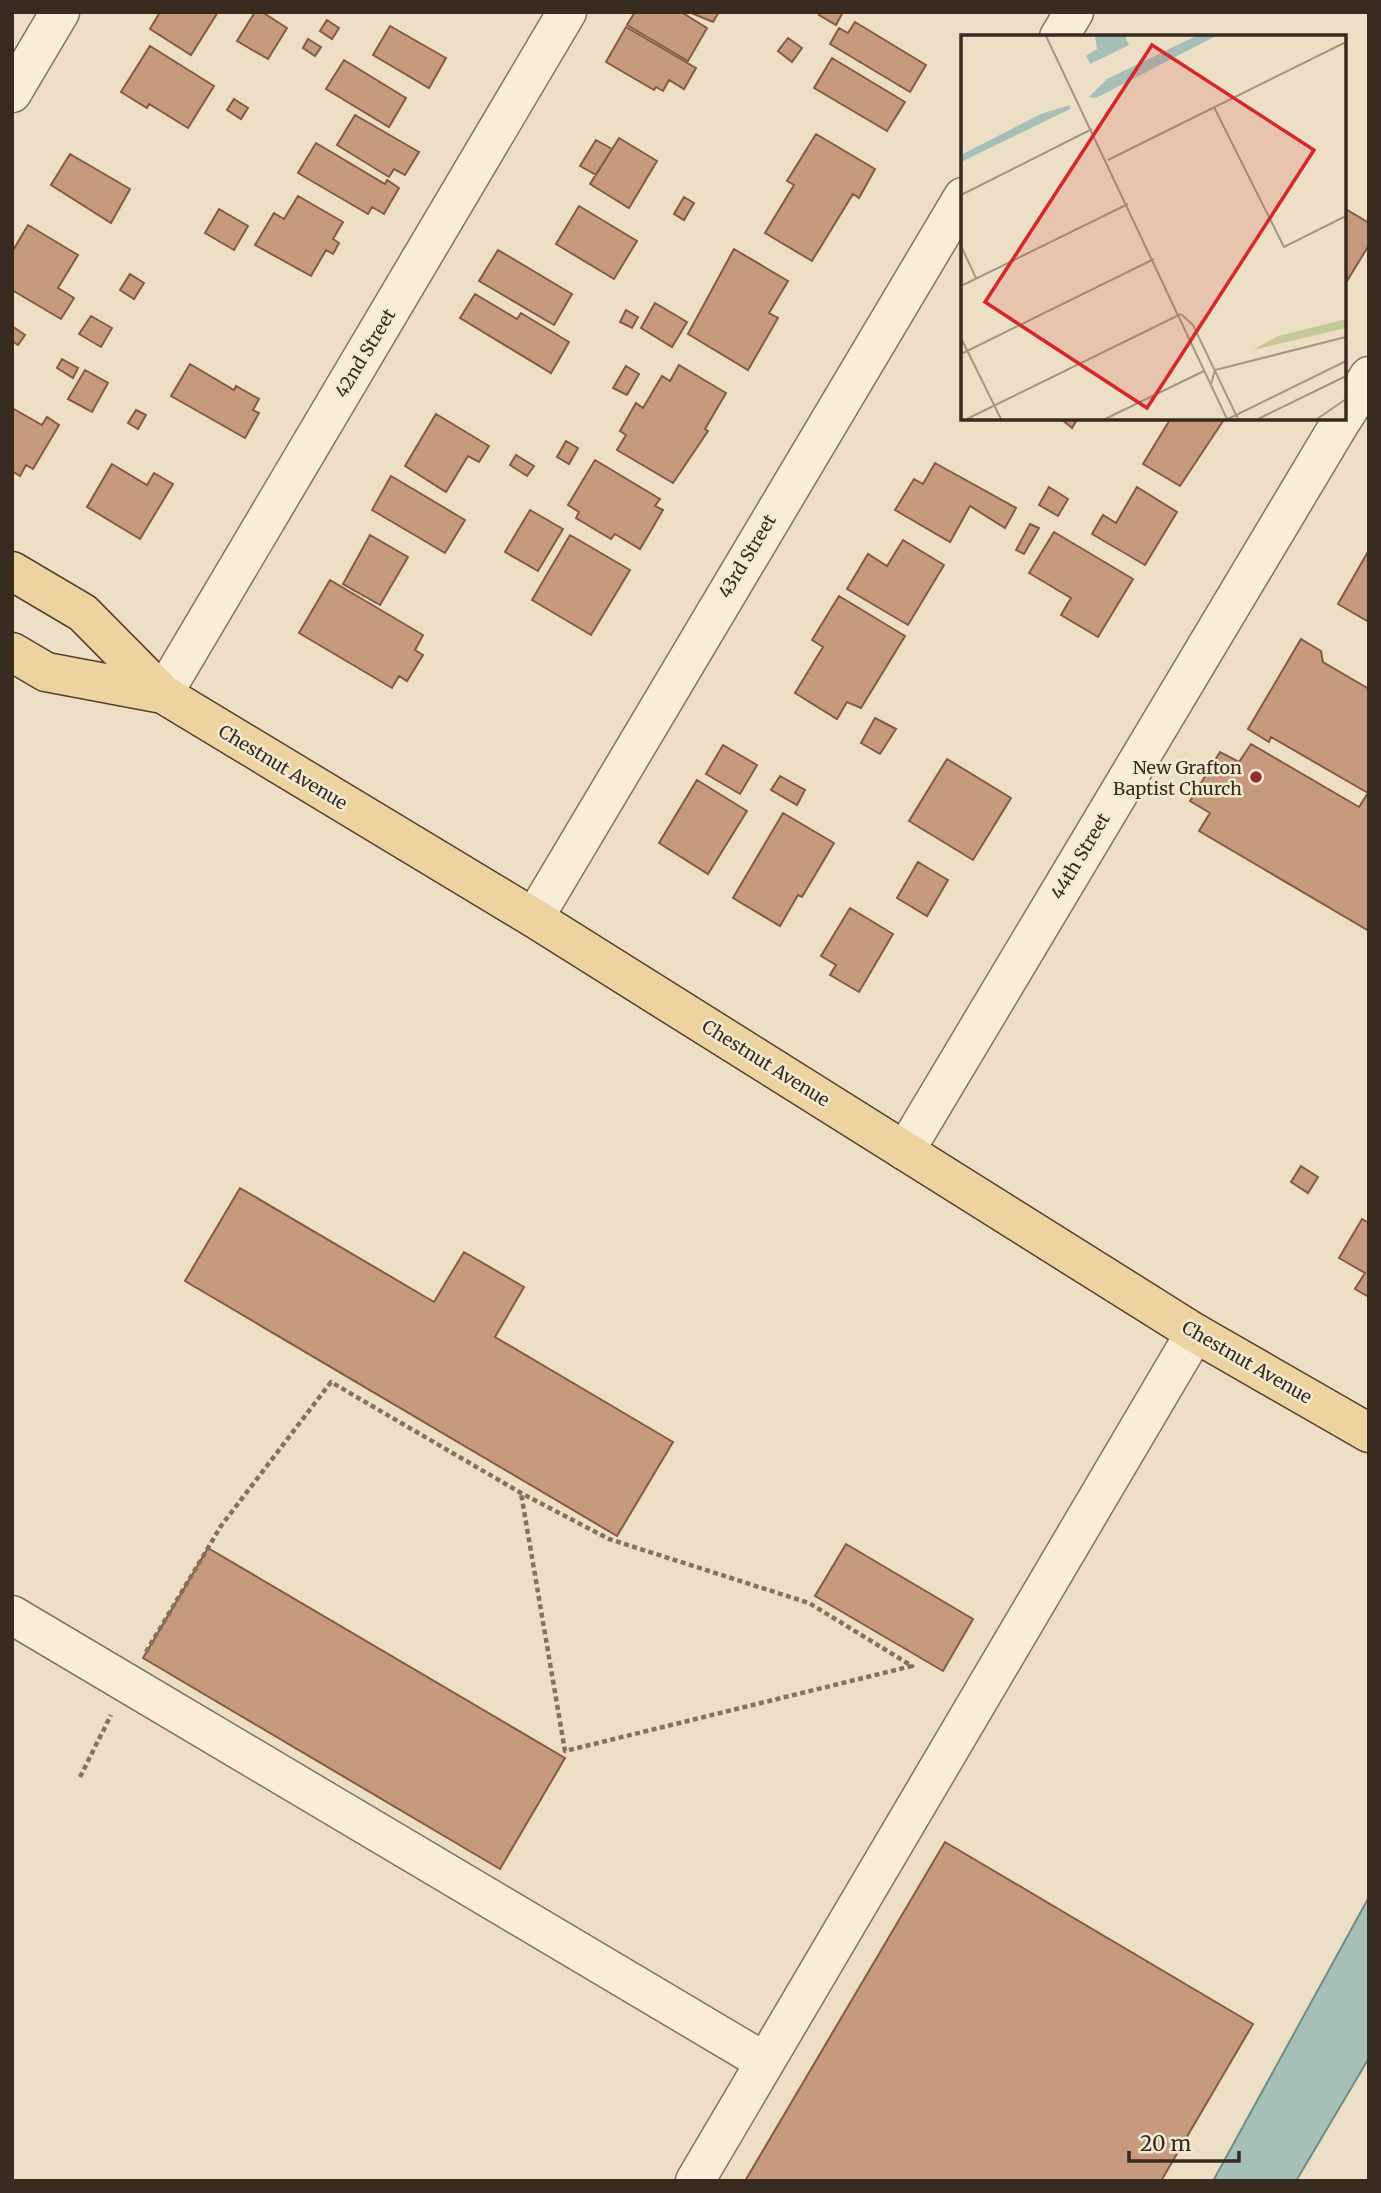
<svg xmlns="http://www.w3.org/2000/svg" width="1381" height="2193" viewBox="0 0 1381 2193" font-family="Merriweather,serif">
<style>
.water{fill:#a6bfb7;stroke:#6e8d85;stroke-width:2}
.building{fill:#c89a7d;stroke:#845b43;stroke-width:2}
.lines{fill:none;stroke-linecap:round;stroke-linejoin:round}
.minor-casing{stroke:#86715c;stroke-width:41}
.major-casing{stroke:#544030;stroke-width:41}
.path{stroke:#86715c;stroke-width:4.5;stroke-dasharray:5 3.5;stroke-linecap:butt}
.minor{stroke:#f7edd8;stroke-width:38}
.major{stroke:#edd39f;stroke-width:38}
.poi-dot{fill:#922f32;stroke:#f4ead4;stroke-width:2.5}
.labels{text-anchor:middle;dominant-baseline:central;stroke-width:5;stroke-linejoin:round;paint-order:stroke}
.street-label{font-size:18px;fill:#372a1f;stroke:#f4ead4}
.poi-label{font-size:18px;fill:#372a1f;stroke:#f4ead4;text-anchor:end}
.inset-road{fill:none;stroke:#a49783;stroke-width:2}
.view{fill:#d62828;fill-opacity:0.15;stroke:#d62828;stroke-width:3.5}
.inset-edge{fill:none;stroke:#372a1f;stroke-width:3.5}
</style>
<rect width="100%" height="100%" fill="#ecdfc5"/>
<path class="water" d="M1369,1897V2058L1296,2181H1213Z"/>
<path class="building" d="M160,12H218L191,55L150,29Z
M255,12H262L287,28L268,59L237,41Z
M635,12H681L707,28L688,61L627,25Z
M689,12H719L713,22Z
M821,12H843L836,25L819,15Z
M327,20L339,28L332,39L320,31Z
M855,22L926,65L910,92L830,44L839,28L848,33Z
M390,26L446,58L429,88L373,55Z
M626,27L696,68L684,89L669,80L663,91L656,87L654,90L606,62Z
M788,38L802,48L792,62L778,51Z
M308,39L321,47L315,56L303,48Z
M150,46L214,86L188,128L149,104L147,108L121,92Z
M832,58L905,102L887,131L814,88Z
M344,60L406,98L389,127L326,89Z
M234,99L248,108L241,119L227,110Z
M355,115L419,152L405,175L394,169L389,177L337,145Z
M816,134L875,169L859,198L853,194L812,261L765,233L794,185L787,181Z
M619,138L657,161L629,208L590,184Z
M596,140L612,149L596,175L580,166Z
M316,143L385,184L387,180L399,188L384,214L372,207L368,214L298,173Z
M70,154L130,189L111,223L51,185Z
M298,196L343,222L333,239L339,243L333,254L326,250L311,276L255,245L274,213L284,219Z
M684,197L694,203L684,220L674,214Z
M579,206L637,241L614,279L556,244Z
M1344,208L1369,223V245L1344,286Z
M219,209L248,226L234,250L205,233Z
M28,225L78,255L58,288L74,298L61,319L12,290V252Z
M734,249L788,281L769,313L778,318L748,370L688,334Z
M498,250L572,294L554,325L479,281Z
M130,274L144,283L134,299L120,290Z
M475,294L517,319L521,313L569,342L551,373L460,318Z
M655,303L687,322L672,347L641,328Z
M626,310L638,317L632,328L620,322Z
M91,316L112,328L101,347L79,334Z
M12,326L25,335L18,345L12,341Z
M62,359L78,368L73,378L57,368Z
M190,364L234,390L236,386L259,399L253,410L259,413L245,438L171,396Z
M679,365L726,393L705,429L708,431L673,483L617,450L626,435L620,431L636,403L643,408L662,376L670,381Z
M626,366L639,374L627,395L613,388Z
M85,370L108,383L92,412L68,399Z
M12,408L42,425L47,417L59,425L33,469L26,465L20,476L12,471Z
M136,410L146,415L138,429L128,423Z
M436,414L489,446L479,462L468,456L446,492L405,466Z
M1060,418H1078L1072,428Z
M1171,418H1225L1180,486L1143,464Z
M566,441L578,448L569,464L557,457Z
M516,455L534,466L527,476L510,465Z
M595,460L660,499L655,506L663,510L640,549L615,534L611,539L576,518L579,512L568,505Z
M935,463L1016,508L1005,528L970,506L950,542L895,510L914,479L923,484Z
M112,464L147,485L154,473L173,484L140,539L87,507Z
M391,476L465,520L445,553L372,510Z
M1049,487L1068,499L1058,516L1039,505Z
M1137,487L1177,512L1145,565L1092,534L1103,515L1116,523Z
M530,510L563,529L538,571L505,552Z
M1030,524L1039,528L1024,554L1016,550Z
M1054,532L1133,579L1098,637L1061,615L1071,598L1029,573Z
M370,535L408,557L380,605L343,584Z
M570,535L630,570L591,635L532,600Z
M903,540L944,565L908,625L847,589L868,554L887,566Z
M1369,550V622L1338,604Z
M330,580L423,635L415,650L423,655L407,681L399,676L392,688L299,633Z
M839,596L905,636L861,708L847,702L837,719L795,693L823,647L812,640Z
M1301,639L1321,651L1323,662L1369,689V931L1199,831L1210,813L1190,801L1220,752L1239,762L1251,744L1359,807L1368,793L1271,737L1269,742L1248,729Z
M875,718L896,729L880,754L861,743Z
M723,745L757,765L740,794L706,774Z
M947,759L1011,798L973,860L909,821Z
M780,776L805,790L797,805L771,790Z
M697,780L747,811L708,874L659,843Z
M783,813L834,843L802,897L798,895L780,926L733,898Z
M918,862L948,880L927,916L897,898Z
M850,908L893,934L859,992L830,975L836,965L821,956Z
M1301,1166L1318,1177L1308,1193L1291,1182Z
M240,1188L434,1302L464,1252L524,1287L495,1337L673,1442L617,1536L185,1281Z
M1362,1219L1369,1223V1297L1355,1289L1365,1273L1339,1258Z
M846,1544L973,1619L943,1671L815,1596Z
M208,1548L565,1758L500,1869L143,1658Z
M945,1842L1253,2024L1161,2181H745Z"/>
<g class="lines">
<g class="minor-casing">
<path id="minor" d="M1059,37L1074,12
M12,93L60,12
M1344,417L1369,376
M163,694L567,12
M534,918L963,197
M905,1151L1343,418
M12,1615L765,2062
M695,2181L1195,1333"/>
</g>
<g class="major-casing">
<path id="major" d="M12,571L83,613L163,694L534,918L1195,1333L1369,1433
M12,652L46,672L163,694"/>
</g>
<path class="path" d="M146,1652L221,1526L331,1382L521,1493L609,1539L809,1603L912,1666L565,1751L521,1493
M80,1777L111,1715"/>
<use href="#minor" class="minor"/>
<use href="#major" class="major"/>
</g>
<circle class="poi-dot" cx="1256" cy="777" r="7"/>
<g class="labels">
<g class="street-label">
<text transform="translate(365 353) rotate(-59)">42nd Street</text>
<text transform="translate(747 556) rotate(-59)">43rd Street</text>
<text transform="translate(283 767) rotate(31)">Chestnut Avenue</text>
<text transform="translate(1080 856) rotate(-59)">44th Street</text>
<text transform="translate(766 1063) rotate(32)">Chestnut Avenue</text>
<text transform="translate(1247 1362) rotate(30)">Chestnut Avenue</text>
</g>
<g class="poi-label">
<text x="1242" y="767">New Grafton<tspan x="1242" dy="21">Baptist Church</tspan></text>
</g>
</g>
<g transform="translate(961 35)">
<rect width="385" height="385" fill="#ecdfc5"/>
<path d="M385,284V293L292,315L317,301Z" fill="#c5c999"/>
<path d="M134,1H164L168,10L129,29L125,21L136,14ZM235,1H255L135,63L128,62L146,44ZM109,70V74L0,127V120L80,79Z" fill="#a6bfb7"/>
<path class="inset-road" d="M85,1L266,384M253,72L323,212L385,181M147,125L385,7M0,160L131,94M0,211L15,243M0,251L167,169M220,279L232,290L277,384M0,303L40,384M0,319L193,224M250,349L254,335L385,302M6,384L220,279M144,384L243,336M267,384L385,326M297,384L385,341M356,384L385,364"/>
<path class="view" d="M191,10L353,115L186,373L24,267Z"/>
<rect width="385" height="385" class="inset-edge"/>
</g>
<rect width="1381" height="2193" fill="none" stroke="#372a1f" stroke-width="28"/>
<path d="M1129 2151v10h110v-10" fill="none" stroke="#372a1f" stroke-width="3.5"/>
<text x="1140" y="2151" font-size="21" fill="#372a1f" stroke="#f4ead4" stroke-width="5" paint-order="stroke">20 m</text>
</svg>
